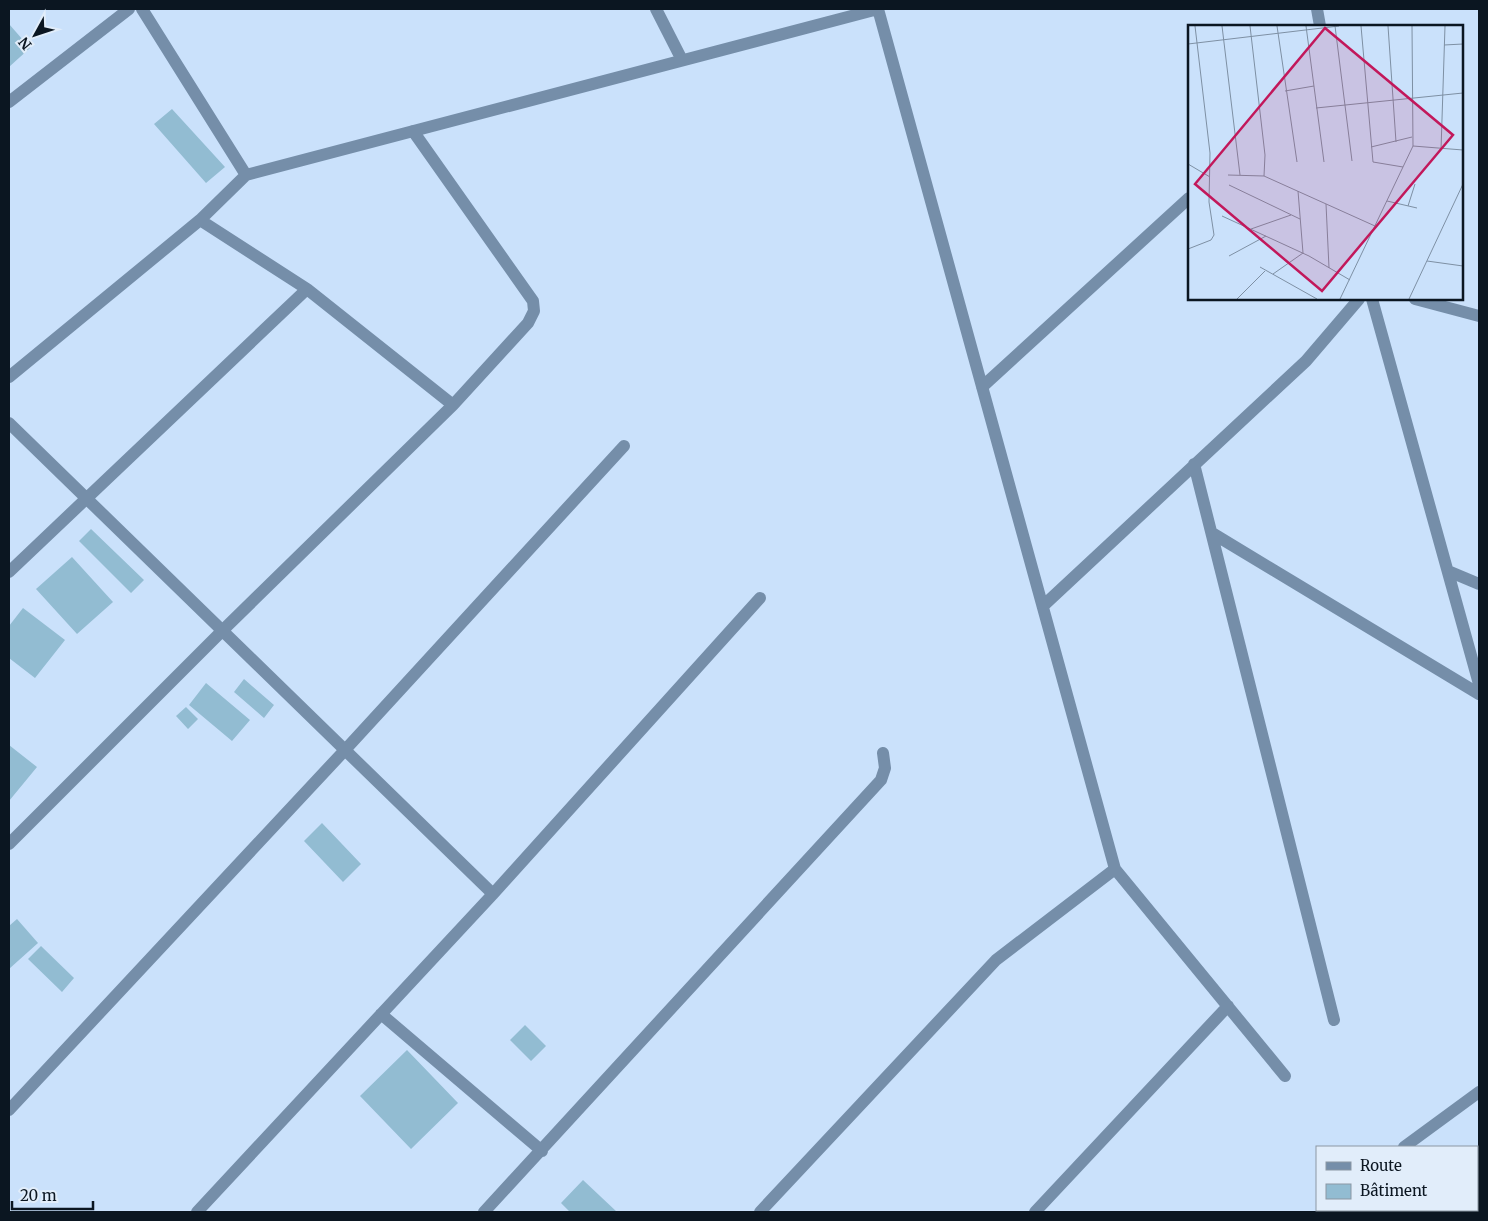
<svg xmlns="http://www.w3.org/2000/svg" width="1488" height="1221" viewBox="0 0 1488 1221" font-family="Merriweather,serif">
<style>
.building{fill:#92bcd2}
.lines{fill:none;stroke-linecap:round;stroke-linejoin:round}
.street{stroke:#758ea9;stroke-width:12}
.inset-road{fill:none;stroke:#7e90a4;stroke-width:1}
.view{fill:#c2185b;fill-opacity:0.15;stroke:#c2185b;stroke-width:2.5}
.inset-edge{fill:none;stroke:#0b1621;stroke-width:2.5}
</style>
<rect width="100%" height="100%" fill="#cae1fb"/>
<path class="building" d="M9,24L30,48L9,67Z
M172,109L225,167L206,183L154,124Z
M91,529L144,580L131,593L79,541Z
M72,557L113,602L77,634L36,589Z
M23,608L65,640L35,678L9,658V626Z
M244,679L274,705L264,718L234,692Z
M206,683L250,720L232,741L189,705Z
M186,707L198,719L188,729L176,716Z
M9,745L37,767L9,801Z
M322,823L361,864L343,882L304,841Z
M17,919L38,943L9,969V926Z
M41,946L74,978L62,992L28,959Z
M525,1025L546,1046L531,1061L510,1040Z
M407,1050L458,1103L411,1149L360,1096Z
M583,1180L617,1212H570L561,1203Z"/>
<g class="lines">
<path class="street" d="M142,9L246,175
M656,9L682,60
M878,9L1115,869L1285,1076
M1317,9L1320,26
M9,102L129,9
M200,220L307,289L453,405
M1372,299L1479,684
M1415,299L1479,316
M9,377L200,220L246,175L878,9
M982,387L1189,198
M9,423L493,894
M1194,464L1334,1020
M1212,533L1479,694
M1448,571L1479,584
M9,572L307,289
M1043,606L1306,361L1359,299
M9,844L222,631L453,405L528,323L534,311L533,301L413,131
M381,1014L542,1151
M9,1110L345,750L624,446
M1404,1147L1479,1092
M1386,1210V1212
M197,1212L493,894L760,598
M484,1212L881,780L885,768L883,753
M760,1212L996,960L1115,869
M1035,1212L1228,1006
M1323,1212L1326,1210"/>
</g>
<g transform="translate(1188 25)">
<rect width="275" height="275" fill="#cae1fb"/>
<path class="inset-road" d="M34,1L52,150M62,1L77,130L76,151M89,1L109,137M118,1L136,137M147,1L164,136M173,1L185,137L215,142M200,1L208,117M0,19L151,1M256,20L275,19M97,66L126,61M128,83L275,68M225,121L275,125M183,122L224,112M253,125L257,1M0,139L22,152M40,150L76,151L187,201M41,160L112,194M199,176L229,183M138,179L141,243M220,181L227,159M34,191L121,231L162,255M63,204L103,190M0,224L23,215L26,210L21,177L22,128L7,1M41,231L78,211M239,236L275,241M72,242L129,274M85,249L115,228L110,166M49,274L77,246M152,274L225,121L224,1M221,274L275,159"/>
<path class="view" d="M137,3L265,110L134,266L7,159Z"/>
<rect width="275" height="275" class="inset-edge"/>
</g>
<rect width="1488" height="1221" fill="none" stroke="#0b1621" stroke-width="20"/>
<rect x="1316" y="1146" width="162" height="65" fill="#e1edfa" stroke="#8b97a3"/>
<rect x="1326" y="1162" width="25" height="8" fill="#758ea9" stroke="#8b97a3"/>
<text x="1360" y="1171" font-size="15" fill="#0b1621">Route</text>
<rect x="1326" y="1184" width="25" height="15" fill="#92bcd2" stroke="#8b97a3"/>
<text x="1360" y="1196" font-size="15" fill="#0b1621">Bâtiment</text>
<g transform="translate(35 35) rotate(230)" stroke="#e1edfa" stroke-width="4" paint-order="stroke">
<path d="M0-4L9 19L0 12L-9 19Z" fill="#0b1621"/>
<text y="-8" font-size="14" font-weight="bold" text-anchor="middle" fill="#0b1621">N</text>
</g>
<path d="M12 1201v8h81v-8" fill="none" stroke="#0b1621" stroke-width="2.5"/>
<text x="20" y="1201" font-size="15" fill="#0b1621" stroke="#e1edfa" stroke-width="4" paint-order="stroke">20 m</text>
</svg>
